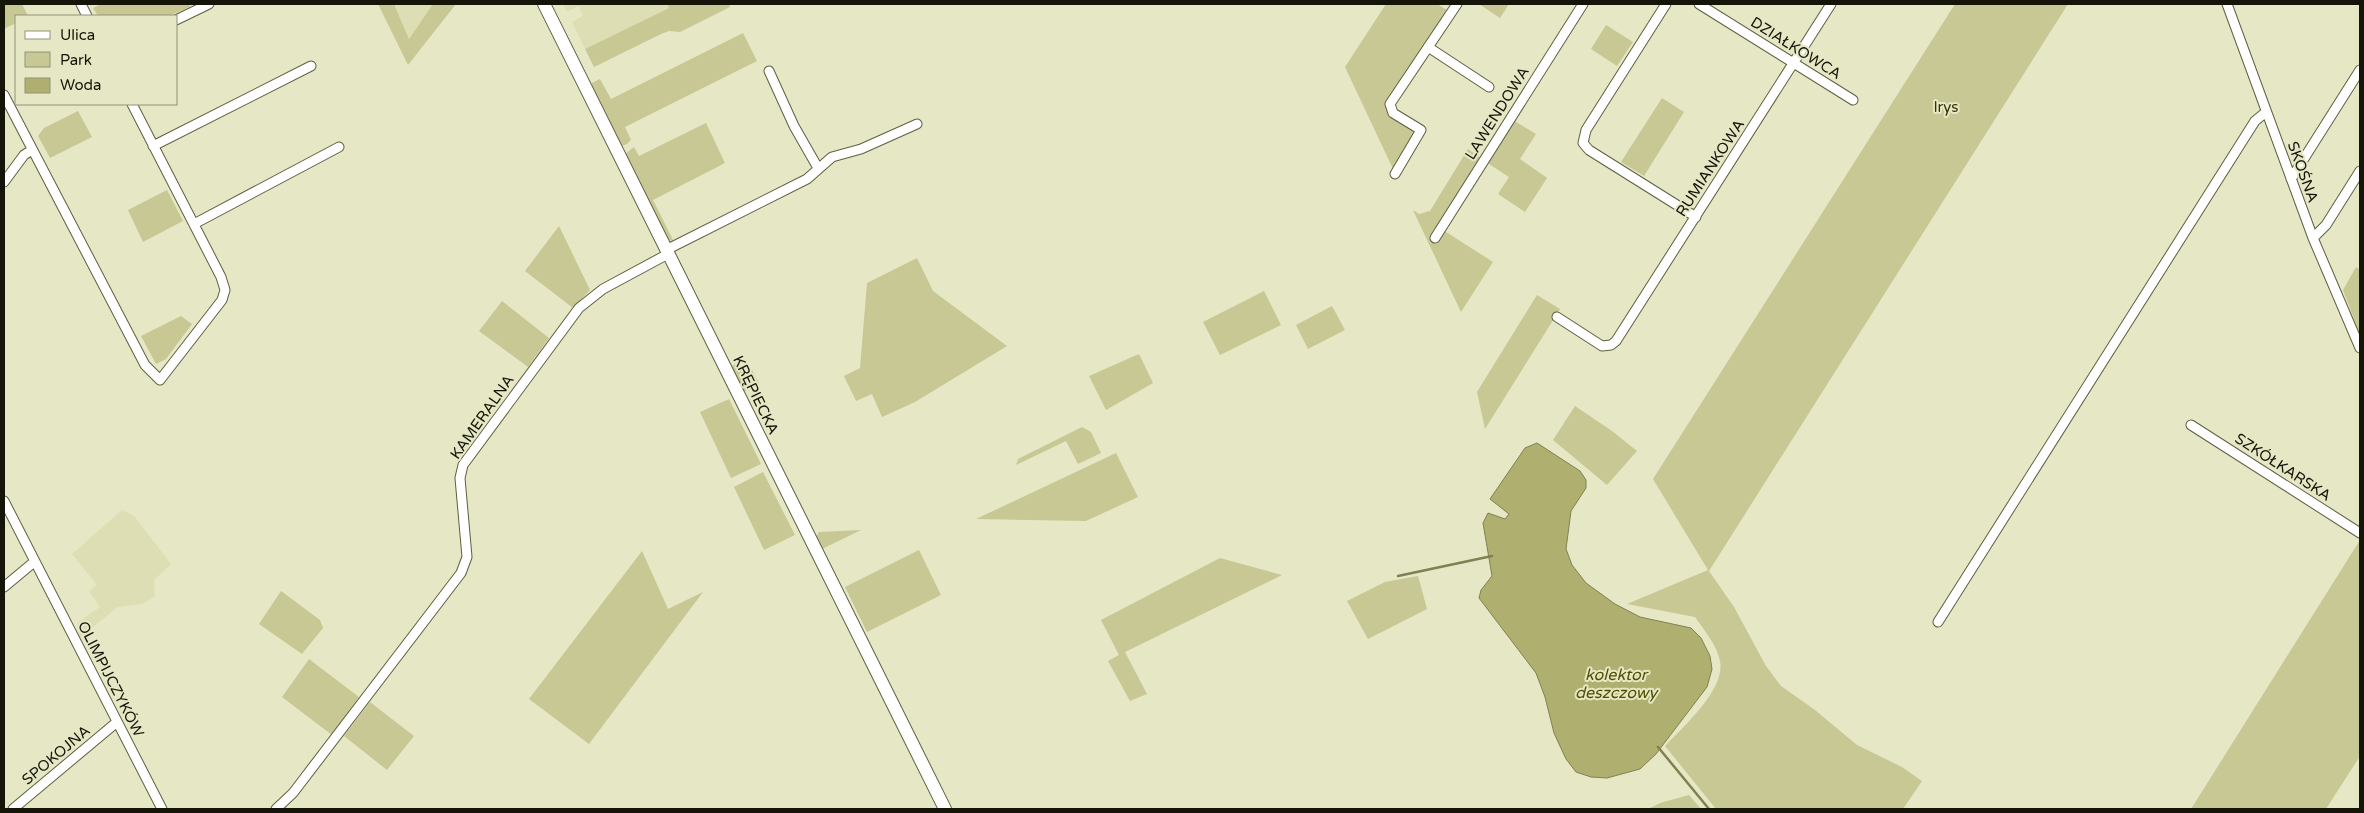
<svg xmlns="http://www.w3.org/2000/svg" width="2364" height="813" viewBox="0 0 2364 813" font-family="'Varela Round',sans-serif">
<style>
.built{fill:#dddeb4}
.green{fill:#c7c894}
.water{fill:#afb070;stroke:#808151}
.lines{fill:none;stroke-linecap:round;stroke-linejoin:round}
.stream{stroke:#808151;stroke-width:2.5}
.street-casing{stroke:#5e5f41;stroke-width:11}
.secondary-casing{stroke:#5e5f41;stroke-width:14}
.street{stroke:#fff;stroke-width:9}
.secondary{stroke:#fff;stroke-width:12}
.labels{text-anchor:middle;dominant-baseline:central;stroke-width:4;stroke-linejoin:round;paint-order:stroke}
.street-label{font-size:15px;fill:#141408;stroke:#e6e7c5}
.park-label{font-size:15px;fill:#343300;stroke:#e6e7c5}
.water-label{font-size:16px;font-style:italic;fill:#525000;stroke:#e6e7c5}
</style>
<rect width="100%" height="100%" fill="#e6e7c5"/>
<path class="built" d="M394,4H433L409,39Z
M563,4H667L669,8L585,49L572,22L583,16L579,6L567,12Z
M122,510L134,516L171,564L154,580L155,596L142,604L118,607L79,638L77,623L100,607L89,591L97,585L72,554Z"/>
<path class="green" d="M4,4H22L28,16H16V23L4,29Z
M101,4H189L190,7L169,16H98L93,8Z
M378,4H394L409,39L433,4H456L408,65Z
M667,4H729L730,7L680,32L669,31L661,34L594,67L585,49L669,8Z
M1386,4H1437L1447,10L1387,106L1412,129L1414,135L1394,171L1345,67Z
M1479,4H1509L1500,18Z
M1955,4H2068L1709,571L1734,607L1766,666L1781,686L1815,710L1857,745L1902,767L1922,781L1903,809H1716L1665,746C1683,727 1726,689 1720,661C1717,645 1704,630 1695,617L1627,604L1708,570L1653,479Z
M1606,25L1633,42L1617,66L1591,49Z
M743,33L757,61L625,127L631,140L627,144L622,146L592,90V83L600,79L611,99Z
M1662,98L1684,112L1644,176L1621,162Z
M78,111L92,137L50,158L38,136L44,128Z
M1513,120L1536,134L1520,159L1547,178L1525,212L1498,194L1509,177L1486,162Z
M706,123L725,163L653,200L674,242L666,238L625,154L634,147L639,156Z
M1468,149L1482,159L1443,230L1493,262L1461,312L1413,210L1419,214L1430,211Z
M167,190L183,221L143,242L128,210Z
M559,226L590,290L573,308L525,271Z
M917,258L933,291L1007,346L915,402L882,417L872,394L856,401L844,376L860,368L867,283Z
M2356,267L2360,270V335L2343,290Z
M1264,291L1281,325L1220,355L1203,322Z
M1537,295L1560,309L1485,429L1477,392Z
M502,301L549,338L528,367L479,331Z
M1332,306L1345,330L1308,349L1296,325Z
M181,316L192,324L166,359L156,364L141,336Z
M1139,354L1153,383L1106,410L1089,376Z
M738,363L745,373L752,370L759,383L742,393L731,366Z
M729,399L761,464L731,478L700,412Z
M1575,406L1612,431L1637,451L1607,485L1553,440Z
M1082,427L1091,432L1101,453L1078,464L1066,441L1016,465L1018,459Z
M1116,453L1138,497L1086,521L976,519Z
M763,472L795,535L764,550L734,487Z
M861,530L822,549L816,537L819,532Z
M2360,540V756L2326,809H2191Z
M919,550L941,595L867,632L845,587Z
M642,551L668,609L703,592L589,744L529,699Z
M1220,558L1282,575L1125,652L1147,694L1130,701L1108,661L1119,655L1101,620Z
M1418,576L1427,609L1368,639L1347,601L1385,582Z
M281,591L320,620L323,628L302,654L259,624Z
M309,659L359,697L332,735L282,697Z
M370,702L414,736L387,770L344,736Z
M1689,795L1701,809H1648L1660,803Z"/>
<path class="water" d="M1537,443L1580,471L1586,480V488L1571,511L1566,549L1572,565L1586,583L1615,604L1640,617L1691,628L1701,638L1710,656L1712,669L1707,687L1656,754L1640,769L1607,778L1591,777L1576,772L1566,759L1554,733L1545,697L1536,673L1479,598L1481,590L1492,576L1483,523L1488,513L1505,519L1509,514L1490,499L1525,448Z"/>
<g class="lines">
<path class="stream" d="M1398,576L1492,556
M1658,747L1709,809"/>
<g class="street-casing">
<path id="street" d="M81,4L87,16
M1666,4L1586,130L1583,143L1589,150L1696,217
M1699,4L1853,100
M2227,4L2313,238L2360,348
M176,20L209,4
M1428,47L1489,87
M769,71L794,126L818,168
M4,95L145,365L160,380L222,300L225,290L221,277L132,104
M153,146L311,66
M1395,174L1421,130L1393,113L1390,104L1457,4
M2291,179L2360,70
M4,182L24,155L32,150
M194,224L339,147
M1435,238L1583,4
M2313,238L2326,225L2360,171
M666,250L807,179L832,157L861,149L917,124
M1557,317L1602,346L1611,345L1616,341L1831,4
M2191,425L2360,533
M4,501L162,809
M4,587L34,562
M1938,622L2255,121L2266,112
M13,809L117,722
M276,809L293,793L461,573L467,557L460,478L463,465L579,308L603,289L668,254"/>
</g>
<g class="secondary-casing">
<path id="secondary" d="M544,4L945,809"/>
</g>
<use href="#street" class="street"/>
<use href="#secondary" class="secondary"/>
</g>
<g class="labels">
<g class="street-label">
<text transform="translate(1796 48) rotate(32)">DZIAŁKOWCA</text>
<text transform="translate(1497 113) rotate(-58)">LAWENDOWA</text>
<text transform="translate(1710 168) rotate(-57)">RUMIANKOWA</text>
<text transform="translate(2303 172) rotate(70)">SKOŚNA</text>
<text transform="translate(756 395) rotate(64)">KRĘPIECKA</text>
<text transform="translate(482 417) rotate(-55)">KAMERALNA</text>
<text transform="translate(2283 467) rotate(33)">SZKÓŁKARSKA</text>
<text transform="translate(111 679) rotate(63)">OLIMPIJCZYKÓW</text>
<text transform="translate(56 755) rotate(-40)">SPOKOJNA</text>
</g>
<g class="park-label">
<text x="1946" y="107">Irys</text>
</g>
<g class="water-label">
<text x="1616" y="675">kolektor<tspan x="1616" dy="18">deszczowy</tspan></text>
</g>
</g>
<rect width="2364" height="813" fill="none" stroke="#141408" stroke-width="10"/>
<rect x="15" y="15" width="162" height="90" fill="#e6e7c5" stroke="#929379"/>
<rect x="25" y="31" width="25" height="8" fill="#ffffff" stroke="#929379"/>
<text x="60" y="40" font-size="15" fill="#141408">Ulica</text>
<rect x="25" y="52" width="25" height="15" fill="#c7c894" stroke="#929379"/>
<text x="60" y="65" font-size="15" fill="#141408">Park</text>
<rect x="25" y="78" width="25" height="15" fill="#afb070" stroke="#929379"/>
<text x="60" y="90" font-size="15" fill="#141408">Woda</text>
</svg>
